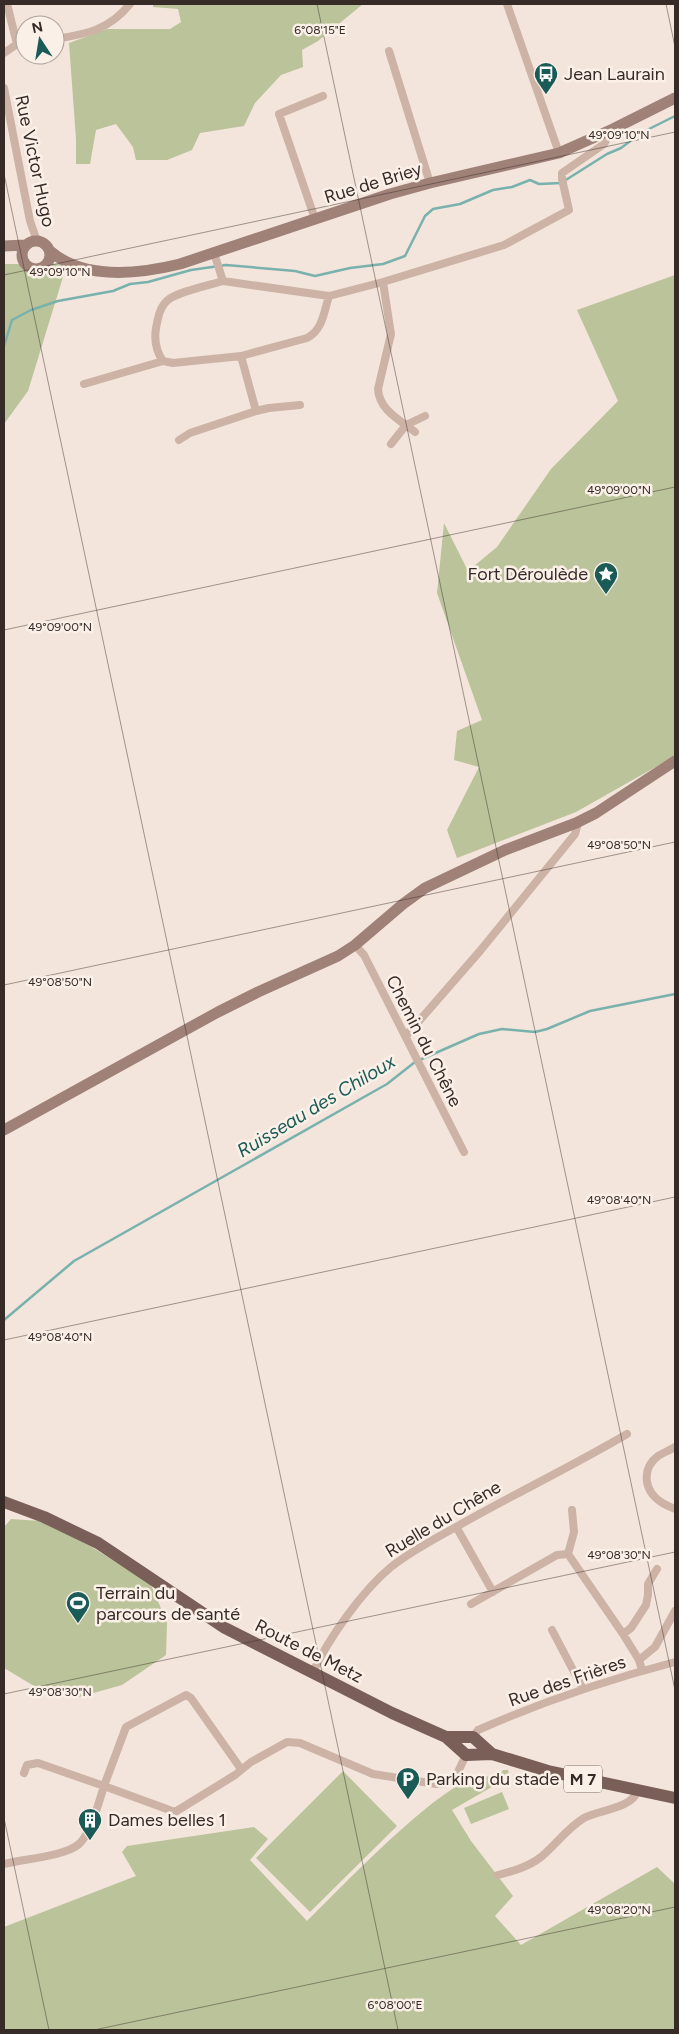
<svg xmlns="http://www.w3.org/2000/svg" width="679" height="2034" viewBox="0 0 679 2034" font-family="Figtree,sans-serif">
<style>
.green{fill:#bac39a}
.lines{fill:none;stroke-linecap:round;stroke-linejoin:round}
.stream{stroke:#79b1ad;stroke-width:2.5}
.street{stroke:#ccb3a6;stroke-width:8}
.secondary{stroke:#9f8178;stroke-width:11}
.primary{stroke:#7a5f58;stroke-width:12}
.ticks{fill:none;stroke:#372b28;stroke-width:1;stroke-opacity:0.45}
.labels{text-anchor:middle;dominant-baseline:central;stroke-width:5;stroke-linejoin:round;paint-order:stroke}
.shield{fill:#faf0e8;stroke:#726662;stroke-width:1}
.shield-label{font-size:16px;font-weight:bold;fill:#372b28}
.poi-label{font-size:18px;fill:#372b28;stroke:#faf0e8;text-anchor:start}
.street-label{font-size:18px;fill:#372b28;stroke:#faf0e8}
.water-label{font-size:19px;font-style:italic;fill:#1b5b57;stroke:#faf0e8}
.ticks-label{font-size:12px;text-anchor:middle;fill:#372b28;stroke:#faf0e8;stroke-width:5;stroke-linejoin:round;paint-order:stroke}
</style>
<rect width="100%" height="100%" fill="#f3e5db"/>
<path class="green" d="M153,4H363L318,41L302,50L303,67L281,75L255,103L244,126L200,133L192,150L167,160H136L133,147L116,124L96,130L90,164H76V139L69,43L107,29H170L181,22L178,9L153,7Z
M4,264H67L28,391L4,424Z
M675,275V756L576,812L457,858L447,830L479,767L454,760L457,731L482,720L437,593L444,523L468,571L497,547L551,469L618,401L577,310Z
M11,1519L40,1521L90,1546L150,1583L167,1622L166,1655L122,1685L79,1697L34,1686L4,1668V1527Z
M503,1770H508L509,1777L452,1810L471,1841L513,1896L495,1916L521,1945L657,1867L675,1884V2030H4V1927L136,1876L122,1852L127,1846L254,1827L268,1839L250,1860L307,1921C337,1892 446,1776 483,1776C487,1776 493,1778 498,1779Z
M343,1771L397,1826L310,1912L256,1858Z
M502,1792L509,1809L471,1824L464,1808Z"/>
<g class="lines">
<path class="stream" d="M4,346L12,320L31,310L58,301L113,291L130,284L148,282L191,270L226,265L295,271L315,276L350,268L383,264L405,256L425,216L433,209L460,204L493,190L512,187L530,180L539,184L561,183L607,154L621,148L641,133L675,116
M4,1320L74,1261L387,1084L415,1062L479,1034L502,1029L535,1032L547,1029L590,1011L675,994"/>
<path class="street" d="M507,4L559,153
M55,39C87,34 109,30 130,4
M389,51L430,183
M4,53L17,44L7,4
M4,88L30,221L37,241
M315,219L279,114L323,96
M214,253L223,281
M223,281L329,296C324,311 323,330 307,338L241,356L173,363L163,361C156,351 154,340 156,328C158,318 160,306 168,300C177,292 210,285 223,281Z
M383,282L391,334L378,389C379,410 400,420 415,432
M329,296L383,282L504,245L569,210L562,179V173L604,144L613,129
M84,384L163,361
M256,411L269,408L300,405
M179,440L190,433L256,411L241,356
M391,444L406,425L425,416
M355,945L364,955L464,1152
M406,1036L480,951L575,834L577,827L576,823
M675,1447C670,1450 663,1453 658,1456C641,1469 644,1491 661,1502C665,1505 671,1507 675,1509
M458,1530L493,1592
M568,1554L574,1532L572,1510
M471,1604L557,1555L568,1554L623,1634L639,1660L642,1670
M552,1630L583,1689
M623,1634L631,1628L646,1605L648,1595V1584L657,1569
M639,1660L655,1647L675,1611
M312,1674C328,1639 362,1591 391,1567C411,1551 434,1539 456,1527C512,1495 571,1467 627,1434
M473,1737L478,1730L485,1727C547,1700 610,1679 675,1662
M24,1773L27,1765L38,1763L104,1786L126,1727L186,1695L191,1698L241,1769
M4,1864C23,1859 66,1856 79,1844C91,1833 99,1802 104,1786L175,1812L235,1775L251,1762L287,1742L300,1743L373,1774L436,1784L447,1783L455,1778L466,1755
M498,1875C513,1871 528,1867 541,1857C556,1845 567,1828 584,1818C599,1810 633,1808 637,1791"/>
<path class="secondary" d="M22 255a14 14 0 1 1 28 0a14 14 0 1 1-28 0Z
M4,246L26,245
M50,251C85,281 139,274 180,264L390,194L430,183L559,153L613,129L675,98
M4,1130L218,1012L258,992L338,956L355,945L403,904L425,888L505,850L576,823L596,813L675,761"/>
<path class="primary" d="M4,1502L44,1517L98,1543L225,1628L392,1713L446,1737L466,1755L492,1754L548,1771L675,1798
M446,1737H473L492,1754"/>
</g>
<path class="ticks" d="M317,4L675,1690M666,4L675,47M4,174L398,2030M4,275L675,132M4,630L675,487M4,985L675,842M4,1340L675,1197M4,1694L675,1552M4,1818L49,2030M94,2030L675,1907"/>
<defs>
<g id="bus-pin" transform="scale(1.25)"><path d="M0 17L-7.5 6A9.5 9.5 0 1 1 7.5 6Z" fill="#1b5b57" stroke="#faf0e8"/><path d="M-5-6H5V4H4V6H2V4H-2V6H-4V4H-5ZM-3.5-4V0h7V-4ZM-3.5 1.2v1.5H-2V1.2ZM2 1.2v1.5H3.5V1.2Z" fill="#fff"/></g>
<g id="sight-pin" transform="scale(1.25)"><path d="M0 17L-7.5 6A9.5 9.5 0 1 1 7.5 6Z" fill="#1b5b57" stroke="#faf0e8"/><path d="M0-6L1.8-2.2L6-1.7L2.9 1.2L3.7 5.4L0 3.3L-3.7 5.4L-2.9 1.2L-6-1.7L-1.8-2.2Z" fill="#fff"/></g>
<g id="stadium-pin" transform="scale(1.25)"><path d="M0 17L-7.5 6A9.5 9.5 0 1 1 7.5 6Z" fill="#1b5b57" stroke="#faf0e8"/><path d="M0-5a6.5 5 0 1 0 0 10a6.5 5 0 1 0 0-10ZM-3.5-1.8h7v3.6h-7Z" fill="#fff"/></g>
<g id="parking-pin" transform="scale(1.25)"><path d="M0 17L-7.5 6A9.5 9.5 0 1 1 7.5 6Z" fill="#1b5b57" stroke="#faf0e8"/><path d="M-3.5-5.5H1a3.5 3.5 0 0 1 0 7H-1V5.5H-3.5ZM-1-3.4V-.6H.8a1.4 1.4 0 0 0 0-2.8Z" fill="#fff"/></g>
<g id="building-pin" transform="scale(1.25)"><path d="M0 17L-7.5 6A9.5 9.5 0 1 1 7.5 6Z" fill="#1b5b57" stroke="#faf0e8"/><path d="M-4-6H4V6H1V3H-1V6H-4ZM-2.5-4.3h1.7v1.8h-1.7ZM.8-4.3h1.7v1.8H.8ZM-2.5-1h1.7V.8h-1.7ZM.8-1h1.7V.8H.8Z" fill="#fff"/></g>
</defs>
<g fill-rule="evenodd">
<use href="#bus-pin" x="546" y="74"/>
<use href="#sight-pin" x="606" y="574"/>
<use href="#stadium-pin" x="78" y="1603"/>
<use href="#parking-pin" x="408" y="1779"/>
<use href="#building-pin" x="90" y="1820"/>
</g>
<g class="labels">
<rect class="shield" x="564" y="1765.5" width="38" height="27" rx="4"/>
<g class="shield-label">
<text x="583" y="1779">M 7</text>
</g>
<g class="poi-label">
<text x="564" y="74">Jean Laurain</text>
<text x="588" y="574" text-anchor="end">Fort Déroulède</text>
<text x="96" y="1593">Terrain du<tspan x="96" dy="21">parcours de santé</tspan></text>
<text x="426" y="1779">Parking du stade</text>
<text x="108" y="1820">Dames belles 1</text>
</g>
<g class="street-label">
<text transform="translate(35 161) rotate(78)">Rue Victor Hugo</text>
<text transform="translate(373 183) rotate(-17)">Rue de Briey</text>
<text transform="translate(424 1041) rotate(63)">Chemin du Chêne</text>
<text transform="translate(443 1519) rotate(-31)">Ruelle du Chêne</text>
<text transform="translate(309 1651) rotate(27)">Route de Metz</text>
<text transform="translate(567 1681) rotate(-19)">Rue des Frières</text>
</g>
<g class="water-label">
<text transform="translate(316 1106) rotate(-31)">Ruisseau des Chiloux</text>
</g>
</g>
<g class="ticks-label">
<text x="320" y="34">6°08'15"E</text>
<text x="619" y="139">49°09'10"N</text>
<text x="60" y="276">49°09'10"N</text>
<text x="619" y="494">49°09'00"N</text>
<text x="60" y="631">49°09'00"N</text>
<text x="619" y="849">49°08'50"N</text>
<text x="60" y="986">49°08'50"N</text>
<text x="619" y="1204">49°08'40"N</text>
<text x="60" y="1341">49°08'40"N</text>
<text x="619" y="1559">49°08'30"N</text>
<text x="60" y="1696">49°08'30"N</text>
<text x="619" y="1914">49°08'20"N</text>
<text x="395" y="2009">6°08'00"E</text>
</g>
<rect width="679" height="2034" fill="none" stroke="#372b28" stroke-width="10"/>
<g transform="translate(40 40) rotate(348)"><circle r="24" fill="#faf0e8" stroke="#aca19b"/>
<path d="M0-4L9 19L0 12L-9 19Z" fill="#1b5b57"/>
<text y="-8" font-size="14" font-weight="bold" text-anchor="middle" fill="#372b28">N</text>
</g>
</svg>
